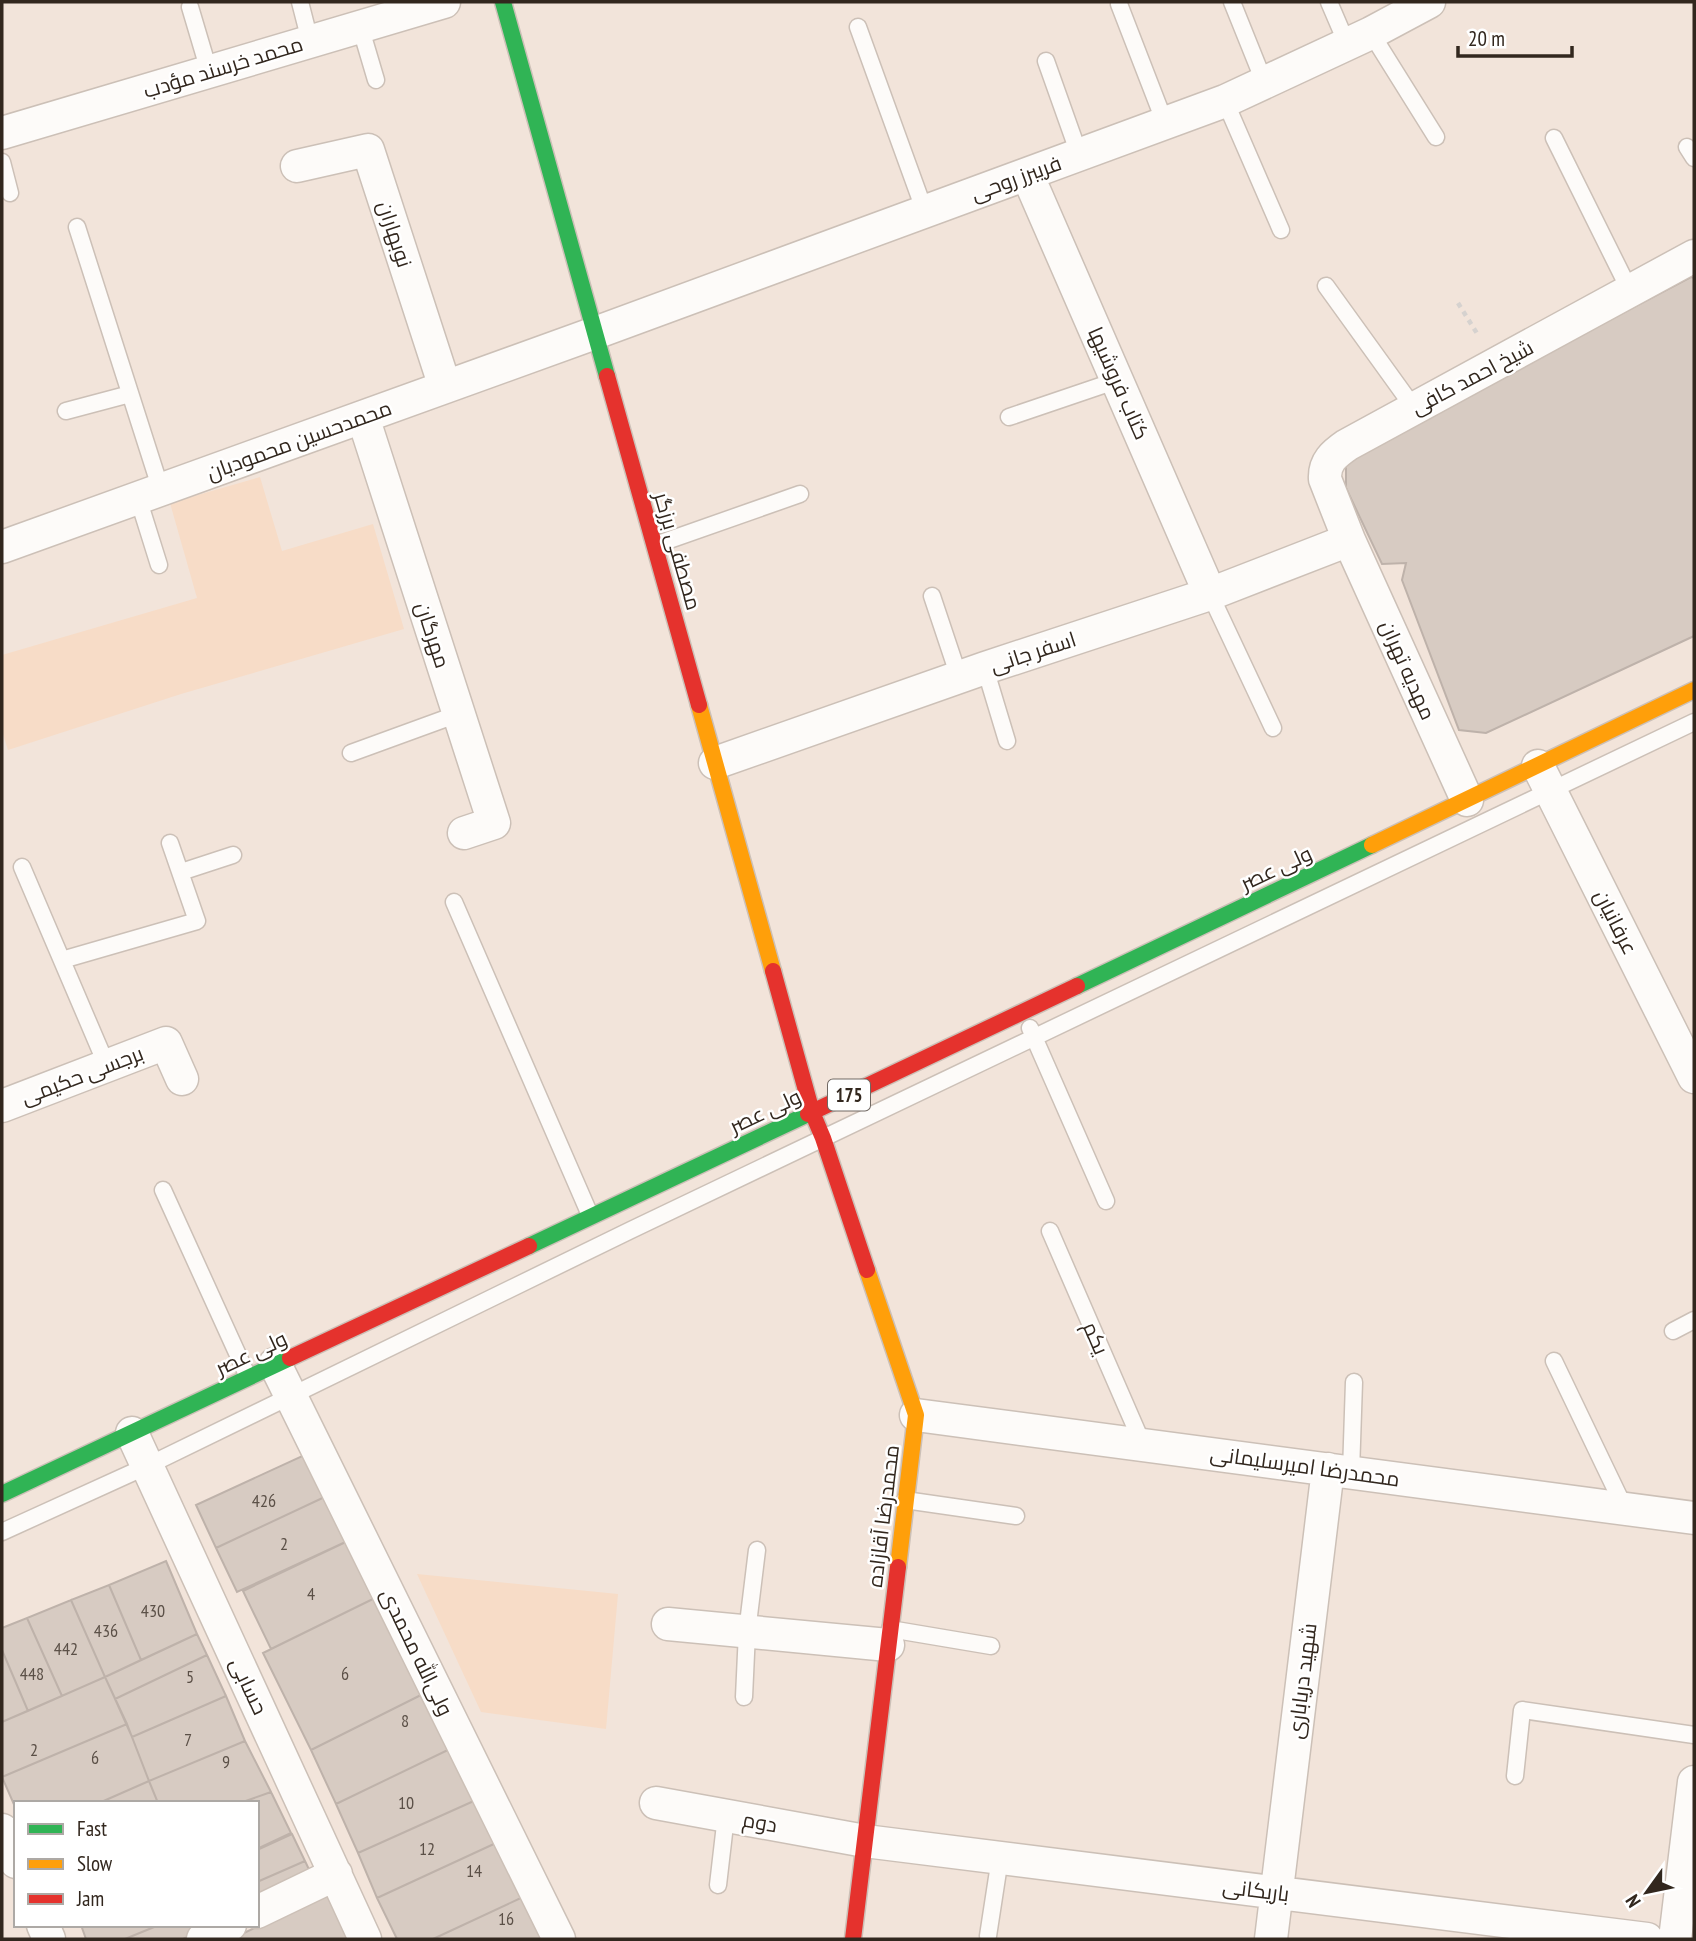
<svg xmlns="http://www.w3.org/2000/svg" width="1696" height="1941" viewBox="0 0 1696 1941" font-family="'PT Sans Narrow',Cairo,sans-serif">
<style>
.built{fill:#f7dcc7}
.building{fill:#d7cbc2;stroke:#beb2aa;stroke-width:2}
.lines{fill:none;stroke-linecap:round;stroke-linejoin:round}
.lane-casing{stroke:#ccc0b7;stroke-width:19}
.street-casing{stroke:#ccc0b7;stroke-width:35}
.fast-casing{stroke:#ccc0b7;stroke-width:19}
.slow-casing{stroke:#ccc0b7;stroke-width:19}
.jam-casing{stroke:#ccc0b7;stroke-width:19}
.path{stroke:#d6d2cf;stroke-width:4.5;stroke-dasharray:5 5;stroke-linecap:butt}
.lane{stroke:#fdfbf9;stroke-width:16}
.street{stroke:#fdfbf9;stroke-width:32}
.fast{stroke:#30b455;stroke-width:16}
.slow{stroke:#ff9f0a;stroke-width:16}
.jam{stroke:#e5322d;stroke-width:16}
.labels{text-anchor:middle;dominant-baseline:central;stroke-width:5;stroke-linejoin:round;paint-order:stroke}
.number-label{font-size:18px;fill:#5b5047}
.shield{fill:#fff;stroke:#706862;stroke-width:2}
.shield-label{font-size:19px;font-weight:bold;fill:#32271e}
.street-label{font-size:21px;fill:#32271e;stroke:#fff}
</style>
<rect width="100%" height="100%" fill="#f2e4da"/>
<path class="built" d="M260,477L282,551L373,524L404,629L181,694L8,750L2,731V655L197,598L170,503Z
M417,1574L618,1594L606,1729L481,1712Z"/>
<path class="building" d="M1691,277L1694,278V636L1486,733L1459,730L1402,580L1406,563L1382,564L1346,488V464L1362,450Z
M311,1452L331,1494L216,1548L196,1505Z
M331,1494L352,1539L237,1592L216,1548Z
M352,1539L379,1596L271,1649L243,1591Z
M166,1561L197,1634L141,1660L109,1585Z
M109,1585L141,1660L105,1677L71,1600Z
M379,1596L427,1692L311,1750L263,1653Z
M71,1600L105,1677L62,1696L27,1618Z
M27,1618L62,1696L28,1711L2,1650V1628Z
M197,1634L207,1655L115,1699L105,1677Z
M2,1650L28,1711L2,1722Z
M207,1655L226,1696L132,1737L115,1699Z
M105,1677L127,1724L2,1777V1722Z
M427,1692L452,1748L336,1804L311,1750Z
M226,1696L245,1741L149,1781L132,1737Z
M127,1724L149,1781L99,1803H16V1809L2,1777Z
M245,1741L271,1792L240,1803H158L149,1781Z
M452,1748L476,1800L358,1853L336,1804Z
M149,1781L158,1803H99Z
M271,1792L291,1833L257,1849V1803H240Z
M476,1800L496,1843L377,1898L358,1853Z
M292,1834L305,1861L257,1882V1850Z
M496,1843L523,1897L433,1939H397L377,1898Z
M305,1861L313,1878L257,1905V1882Z
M327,1894L348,1939H231Z
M523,1897L543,1938L540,1939H433Z
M81,1925H159L125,1939H86Z
M159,1925H210L211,1928L183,1939H125Z"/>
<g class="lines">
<g class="lane-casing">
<path id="lane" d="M300,2L310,41
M1232,2L1265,84
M1329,2L1347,44
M1119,4L1165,123
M190,7L209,71
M360,26L376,80
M858,27L925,212
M1371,33L1436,137
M1046,61L1079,154
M1225,101L1281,230
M1554,138L1630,291
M1687,147L1694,158
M2,162L10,193
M77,227L161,490
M1326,286L1414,408
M66,411L130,394
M1009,417L1118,380
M138,498L159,565
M655,545L800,494
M1210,594L1273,728
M932,596L959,677
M985,668L1007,741
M351,753L458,714
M22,867L107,1066
M181,872L233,855
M454,902L590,1215
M62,960L197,921L170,843
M1030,1028L1106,1201
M163,1190L248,1377
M1050,1231L1143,1445
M1673,1331L1694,1320
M1554,1361L1625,1509
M1351,1472L1354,1382
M905,1500L1016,1516
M2,1532L147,1466L631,1230L1694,722
M890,1629L991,1646
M744,1697L747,1632L757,1550
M1515,1776L1522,1710L1694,1735
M718,1885L726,1816
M988,1936L1000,1858"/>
</g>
<g class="street-casing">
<path id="street" d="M2,133L444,2
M297,166L368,150L445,387
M1027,174L1210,594
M363,417L494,823L464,833
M2,547L595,333L1225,101L1371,33L1429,2
M715,763L985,668L1210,594L1349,540
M1538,766L1694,1077
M1467,800L1349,540L1325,479C1324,462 1334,454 1347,445L1694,256
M2,1106L166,1043L182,1079
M275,1364L559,1939
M916,1415L1694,1518
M132,1433L365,1939
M668,1624L888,1645
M656,1803L865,1841L1647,1939
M2,1830L16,1862
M257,1912L336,1874
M43,1925L49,1939
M203,1939L230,1925
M1271,1939L1328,1469
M1675,1939L1694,1782"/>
</g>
<g class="fast-casing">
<path id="fast" d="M503,2L607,376
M1077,986L1372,845
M529,1246L808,1114
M2,1494L290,1358"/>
</g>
<g class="slow-casing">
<path id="slow" d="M699,705L773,971
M1372,845L1694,690
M867,1270L916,1415L898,1567"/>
</g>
<g class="jam-casing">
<path id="jam" d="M607,376L699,705
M773,971L812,1112L823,1138L867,1270
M808,1114L1077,986
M290,1358L529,1246
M853,1939L898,1567"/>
</g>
<path class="path" d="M1458,303L1478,335"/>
<use href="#lane" class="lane"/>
<use href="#street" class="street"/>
<use href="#fast" class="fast"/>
<use href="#slow" class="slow"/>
<use href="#jam" class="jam"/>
</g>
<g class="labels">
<g class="number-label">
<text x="264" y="1500">426</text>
<text x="284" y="1543">2</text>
<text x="311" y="1593">4</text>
<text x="153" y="1610">430</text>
<text x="106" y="1630">436</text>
<text x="66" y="1648">442</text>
<text x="32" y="1673">448</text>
<text x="345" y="1673">6</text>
<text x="190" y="1676">5</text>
<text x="405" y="1720">8</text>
<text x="188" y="1739">7</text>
<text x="34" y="1749">2</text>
<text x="95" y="1757">6</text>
<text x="226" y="1761">9</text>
<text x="406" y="1802">10</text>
<text x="427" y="1848">12</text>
<text x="474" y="1870">14</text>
<text x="506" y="1918">16</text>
</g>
<rect class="shield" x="828" y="1079.5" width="42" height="31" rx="5"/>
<g class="shield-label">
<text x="849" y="1095">175</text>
</g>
<g class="street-label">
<text transform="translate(223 67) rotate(-17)">محمد خرسند مؤدب</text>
<text transform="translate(1016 178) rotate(-20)">فریبرز روحی</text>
<text transform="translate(395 234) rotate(72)">نوبهاران</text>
<text transform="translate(1472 377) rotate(-28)">شیخ احمد کافی</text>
<text transform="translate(1119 383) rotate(66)">کتاب فروشیها</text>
<text transform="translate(299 440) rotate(-20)">محمدحسین محمودیان</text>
<text transform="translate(678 551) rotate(74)">مصطفی برزگر</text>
<text transform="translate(433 635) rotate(72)">مهرگان</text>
<text transform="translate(1033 652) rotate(-18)">اسفر جانی</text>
<text transform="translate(1408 670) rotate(66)">مهدیه تهران</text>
<text transform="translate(1276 868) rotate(-25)">ولی عصر</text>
<text transform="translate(1616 922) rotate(63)">عرفانیان</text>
<text transform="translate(82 1075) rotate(-21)">برجسی حکیمی</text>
<text transform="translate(765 1111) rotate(-25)">ولی عصر</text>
<text transform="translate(1096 1338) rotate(67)">یکم</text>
<text transform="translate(251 1353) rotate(-25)">ولی عصر</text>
<text transform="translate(1305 1466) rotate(8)">محمدرضا امیرسلیمانی</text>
<text transform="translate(883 1516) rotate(-83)">محمدرضا آقازاده</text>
<text transform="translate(417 1652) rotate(64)">ولی‌الله محمدی</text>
<text transform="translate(1302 1681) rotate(-83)">شهید دریاباری</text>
<text transform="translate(249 1686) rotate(65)">حسابی</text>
<text transform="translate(760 1822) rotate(10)">دوم</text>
<text transform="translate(1256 1890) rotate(7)">باریکانی</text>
</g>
</g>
<rect width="1696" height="1941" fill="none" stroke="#32271e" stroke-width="7"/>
<rect x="14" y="1801" width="245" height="126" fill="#ffffff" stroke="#ada9a5" stroke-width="2"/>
<rect x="28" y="1824" width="35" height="10" fill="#30b455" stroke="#ada9a5" stroke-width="2"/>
<text x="77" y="1836" font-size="21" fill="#32271e">Fast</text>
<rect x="28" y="1859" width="35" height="10" fill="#ff9f0a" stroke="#ada9a5" stroke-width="2"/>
<text x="77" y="1871" font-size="21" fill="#32271e">Slow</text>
<rect x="28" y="1894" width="35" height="10" fill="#e5322d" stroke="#ada9a5" stroke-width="2"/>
<text x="77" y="1906" font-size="21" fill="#32271e">Jam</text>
<g transform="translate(1647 1892) rotate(237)" stroke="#ffffff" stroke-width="5" paint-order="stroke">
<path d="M0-5L12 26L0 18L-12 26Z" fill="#32271e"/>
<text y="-10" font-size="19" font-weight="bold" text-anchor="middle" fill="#32271e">N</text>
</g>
<path d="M1458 46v10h114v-10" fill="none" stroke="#32271e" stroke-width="3.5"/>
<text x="1468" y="46" font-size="21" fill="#32271e" stroke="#ffffff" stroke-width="5" paint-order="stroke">20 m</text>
</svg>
